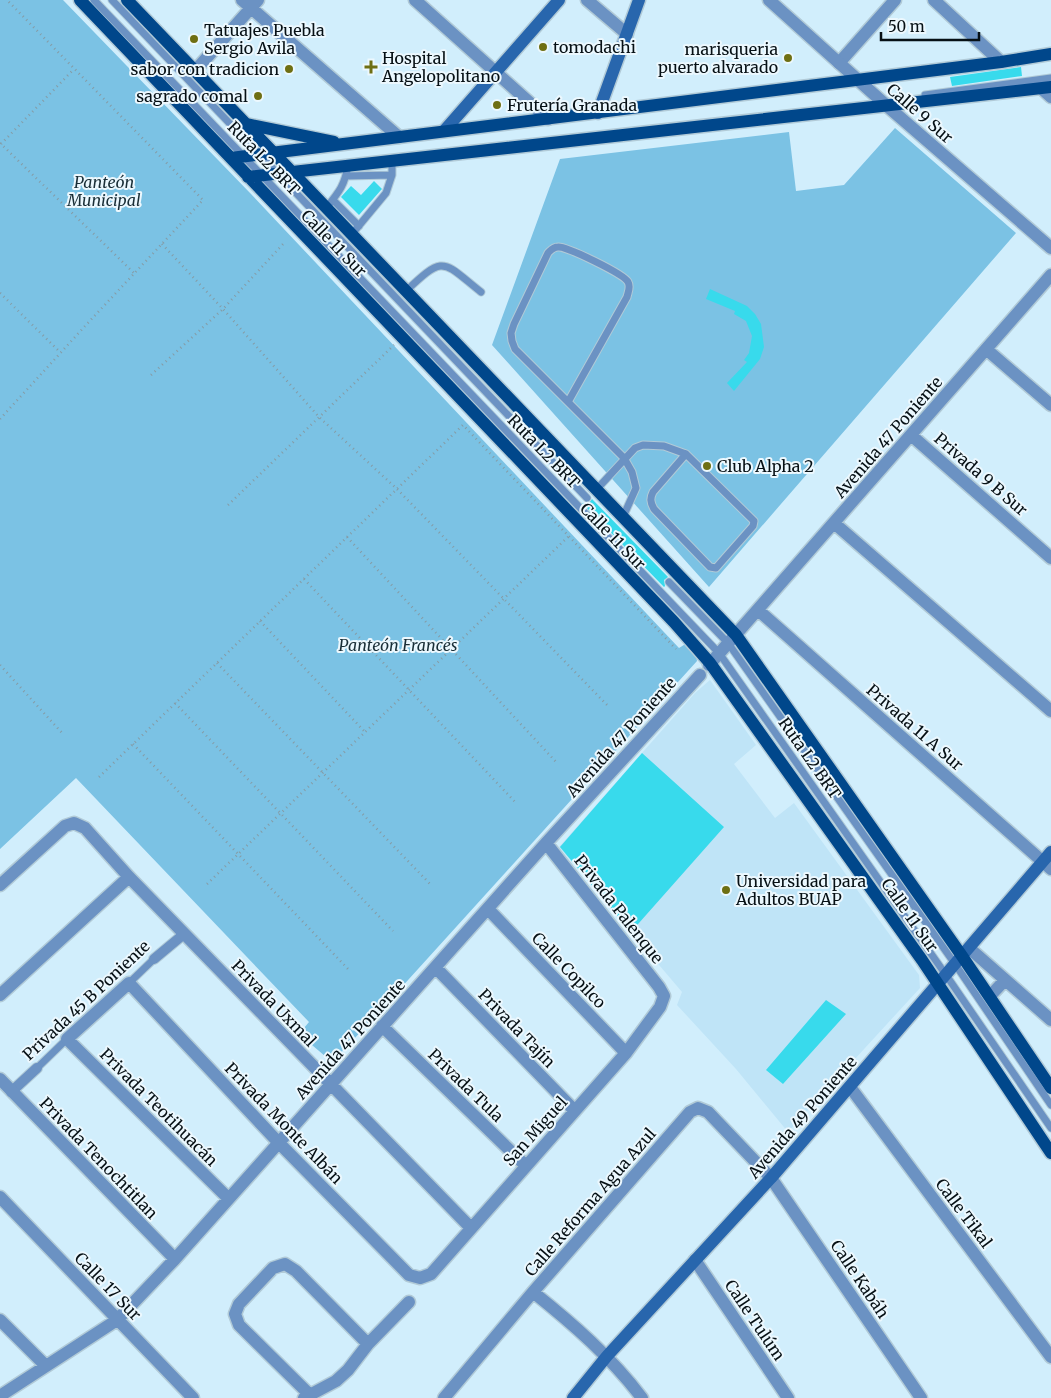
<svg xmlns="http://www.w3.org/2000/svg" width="1051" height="1398" viewBox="0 0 1051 1398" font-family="Merriweather,serif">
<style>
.built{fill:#bfe4f7}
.green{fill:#7bc2e4}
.building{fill:#38daec}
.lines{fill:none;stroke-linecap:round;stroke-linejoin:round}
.service-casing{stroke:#b1cad7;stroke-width:9}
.pedestrian-casing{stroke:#b1cad7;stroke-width:12}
.minor-casing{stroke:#b1cad7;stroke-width:15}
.tertiary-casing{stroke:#b1cad7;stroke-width:15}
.secondary-casing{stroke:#b1cad7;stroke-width:15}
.primary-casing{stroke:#b1cad7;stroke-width:15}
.path{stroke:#859ba5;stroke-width:2.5;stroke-dasharray:1 4;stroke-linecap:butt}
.service{stroke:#6b92c3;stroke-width:7}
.pedestrian{stroke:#6b92c3;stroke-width:10}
.minor{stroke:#6b92c3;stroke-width:12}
.tertiary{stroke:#6b92c3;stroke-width:12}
.secondary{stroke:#2866ad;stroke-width:12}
.primary{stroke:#00478b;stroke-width:12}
.poi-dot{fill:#6e6f13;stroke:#ecf8fe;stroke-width:2}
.labels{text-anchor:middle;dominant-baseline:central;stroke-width:4;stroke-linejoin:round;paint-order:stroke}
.poi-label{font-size:16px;fill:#061015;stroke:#ecf8fe;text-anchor:start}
.street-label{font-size:16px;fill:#061015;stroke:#ecf8fe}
.park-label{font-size:16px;font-style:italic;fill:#192e37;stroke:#ecf8fe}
</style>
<rect width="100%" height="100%" fill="#d1eefc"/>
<path class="built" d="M710,680L756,745L734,764L775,818L794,803L919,975L920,988L788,1132L736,1069L677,1005L682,992L559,847L695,693Z"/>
<path class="green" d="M0,0H63L251,194L679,648L687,643L696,655L697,661L370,1022L332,1062L299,1034L309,1022L76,778L0,849Z
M895,128L1016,233L709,587L492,345L560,159L789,132L796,191L844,185Z"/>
<path class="building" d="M1021,67L1022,76L952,86L950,77Z
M374,181L382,189L381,190L359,215L341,197L351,186L361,195Z
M710,289L747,306L755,314L761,324L764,347L760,359L734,391L727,383L747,362L744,360L749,353L752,336L746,321L734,314L735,311L706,299Z
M592,499L668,577L664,580L665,586L664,587L582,503H589Z
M642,753L724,827L631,932L560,847Z
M826,1000L846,1014L783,1084L766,1070Z"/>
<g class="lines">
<g class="service-casing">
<path id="service" d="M94,0L719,653L946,975L1051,1128
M112,0L587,498
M925,95L1051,78
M346,176L392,175
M333,200L359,226
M326,208C339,192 345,185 348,165
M352,234L386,193L392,175V160
M406,291C445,254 442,261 481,292
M568,402L627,297C628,292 631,287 628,282C624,274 566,246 558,247C553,247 551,250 548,253L514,324L511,333L512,341L515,349L624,458L632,472L636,488L623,517
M596,490L635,448L643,445L664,446L686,454L754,521L753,526L716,568L710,567L654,509C650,502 650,498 653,492L686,454
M669,582L728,643L955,964L1051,1105
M129,983L154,959
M37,1068L67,1039"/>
</g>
<g class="pedestrian-casing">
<path id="pedestrian" d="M154,959L184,934
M11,1092L37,1068"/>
</g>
<g class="minor-casing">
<path id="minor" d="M242,0L399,137
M415,0L548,119
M587,0L627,34
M934,0L1001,62
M839,63L895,0
M195,71L258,0
M1041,88L1051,97
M986,349L1051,405
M911,435L1051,558
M834,523L1051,711
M758,610L1051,869
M709,665L1051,275
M0,885L65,826L74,823L85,828L129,877L471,1228
M488,909L626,1053
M969,948L1051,1020
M436,968L575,1111
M0,995L129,877
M990,996L1005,980
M382,1026L526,1166
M0,1079L175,1259
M850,1087L1051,1357
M0,1197L193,1398
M228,1198L67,1039L129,983L278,1142L409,1275L420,1278L431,1274L626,1053L660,1007L664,996L659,987L546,843
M695,1260L788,1398
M533,1292C573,1324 611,1357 642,1398
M0,1320L46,1366
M309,1394L239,1325L235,1314L239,1304L273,1268L285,1264L296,1271L368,1344
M0,1396L117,1320L175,1259L546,843L700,675
M304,1398L336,1381L348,1370L368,1344L409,1302
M444,1398L533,1292L690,1112L698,1108L708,1112L771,1178L921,1398"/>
</g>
<g class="tertiary-casing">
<path id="tertiary" d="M769,0L887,106L1051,248"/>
</g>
<g class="secondary-casing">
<path id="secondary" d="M598,113L639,0
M444,131L559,0
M573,1398L607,1356L771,1178L1051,852"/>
</g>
<g class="primary-casing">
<path id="primary" d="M80,0L674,622L710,663L922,960L1051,1153
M127,0L736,635L962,956L1051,1088
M246,124L334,142
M231,158L1001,62L1051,54
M248,177L1051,87"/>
</g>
<path class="path" d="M0,143L134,273
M1,144L74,69
M162,244L223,309L319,417L397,489L609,707
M0,293L60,352
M151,375L223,309L284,243
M0,419L86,325L203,200L7,0
M228,505L394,345
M347,537L557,763
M304,579L517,804
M260,621L365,732
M217,663L432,886
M0,665L63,734
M175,703L393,931
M133,744L349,970
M99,777L463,425L676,649
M207,884L569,536"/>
<use href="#service" class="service"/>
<use href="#pedestrian" class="pedestrian"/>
<use href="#minor" class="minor"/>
<use href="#tertiary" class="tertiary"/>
<use href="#secondary" class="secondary"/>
<use href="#primary" class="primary"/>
</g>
<g class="poi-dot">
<circle cx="194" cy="39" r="5"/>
<circle cx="543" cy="47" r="5"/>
<circle cx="788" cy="58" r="5"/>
<path d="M368.5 59.5h5v5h5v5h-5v5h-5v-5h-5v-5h5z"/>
<circle cx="289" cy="69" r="5"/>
<circle cx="258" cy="96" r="5"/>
<circle cx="497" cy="105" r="5"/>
<circle cx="707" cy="466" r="5"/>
<circle cx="726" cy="890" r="5"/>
</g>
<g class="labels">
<g class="poi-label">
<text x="204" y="30">Tatuajes Puebla<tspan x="204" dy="18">Sergio Avila</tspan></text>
<text x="553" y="47">tomodachi</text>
<text x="778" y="49" text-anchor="end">marisqueria<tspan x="778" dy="18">puerto alvarado</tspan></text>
<text x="382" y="58">Hospital<tspan x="382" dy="18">Angelopolitano</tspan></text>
<text x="279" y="69" text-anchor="end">sabor con tradicion</text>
<text x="248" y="96" text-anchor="end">sagrado comal</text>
<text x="507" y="105">Frutería Granada</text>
<text x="717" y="466">Club Alpha 2</text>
<text x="736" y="881">Universidad para<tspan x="736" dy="18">Adultos BUAP</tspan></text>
</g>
<g class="street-label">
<text transform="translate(920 113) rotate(41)">Calle 9 Sur</text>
<text transform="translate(264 158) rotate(46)">Ruta L2 BRT</text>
<text transform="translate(334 243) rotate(46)">Calle 11 Sur</text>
<text transform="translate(888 437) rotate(-49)">Avenida 47 Poniente</text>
<text transform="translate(544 451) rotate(46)">Ruta L2 BRT</text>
<text transform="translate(981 474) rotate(41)">Privada 9 B Sur</text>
<text transform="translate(613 536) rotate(46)">Calle 11 Sur</text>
<text transform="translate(915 727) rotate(41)">Privada 11 A Sur</text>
<text transform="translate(621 737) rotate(-48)">Avenida 47 Poniente</text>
<text transform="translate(810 758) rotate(55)">Ruta L2 BRT</text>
<text transform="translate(619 909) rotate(52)">Privada Palenque</text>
<text transform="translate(910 915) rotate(55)">Calle 11 Sur</text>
<text transform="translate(569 970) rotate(46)">Calle Copilco</text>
<text transform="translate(86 1000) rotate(-43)">Privada 45 B Poniente</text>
<text transform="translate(274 1003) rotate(46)">Privada Uxmal</text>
<text transform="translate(517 1028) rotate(46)">Privada Tajín</text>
<text transform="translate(350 1039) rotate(-48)">Avenida 47 Poniente</text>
<text transform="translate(466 1085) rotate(44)">Privada Tula</text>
<text transform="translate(159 1107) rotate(45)">Privada Teotihuacán</text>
<text transform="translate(802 1117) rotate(-49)">Avenida 49 Poniente</text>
<text transform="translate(284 1123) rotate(46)">Privada Monte Albán</text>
<text transform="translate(535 1131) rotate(-48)">San Miguel</text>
<text transform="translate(99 1158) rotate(46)">Privada Tenochtitlan</text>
<text transform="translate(590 1202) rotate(-49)">Calle Reforma Agua Azul</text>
<text transform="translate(964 1213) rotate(53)">Calle Tikal</text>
<text transform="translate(860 1279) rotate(56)">Calle Kabáh</text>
<text transform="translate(108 1286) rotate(46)">Calle 17 Sur</text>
<text transform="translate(755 1320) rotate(56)">Calle Tulúm</text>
</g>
<g class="park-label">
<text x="104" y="182">Panteón<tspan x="104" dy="18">Municipal</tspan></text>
<text x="398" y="645">Panteón Francés</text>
</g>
</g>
<path d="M881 32v8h98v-8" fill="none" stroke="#061015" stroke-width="2.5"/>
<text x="888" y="32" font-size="15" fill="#061015" stroke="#ecf8fe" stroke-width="4" paint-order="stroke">50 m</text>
</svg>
